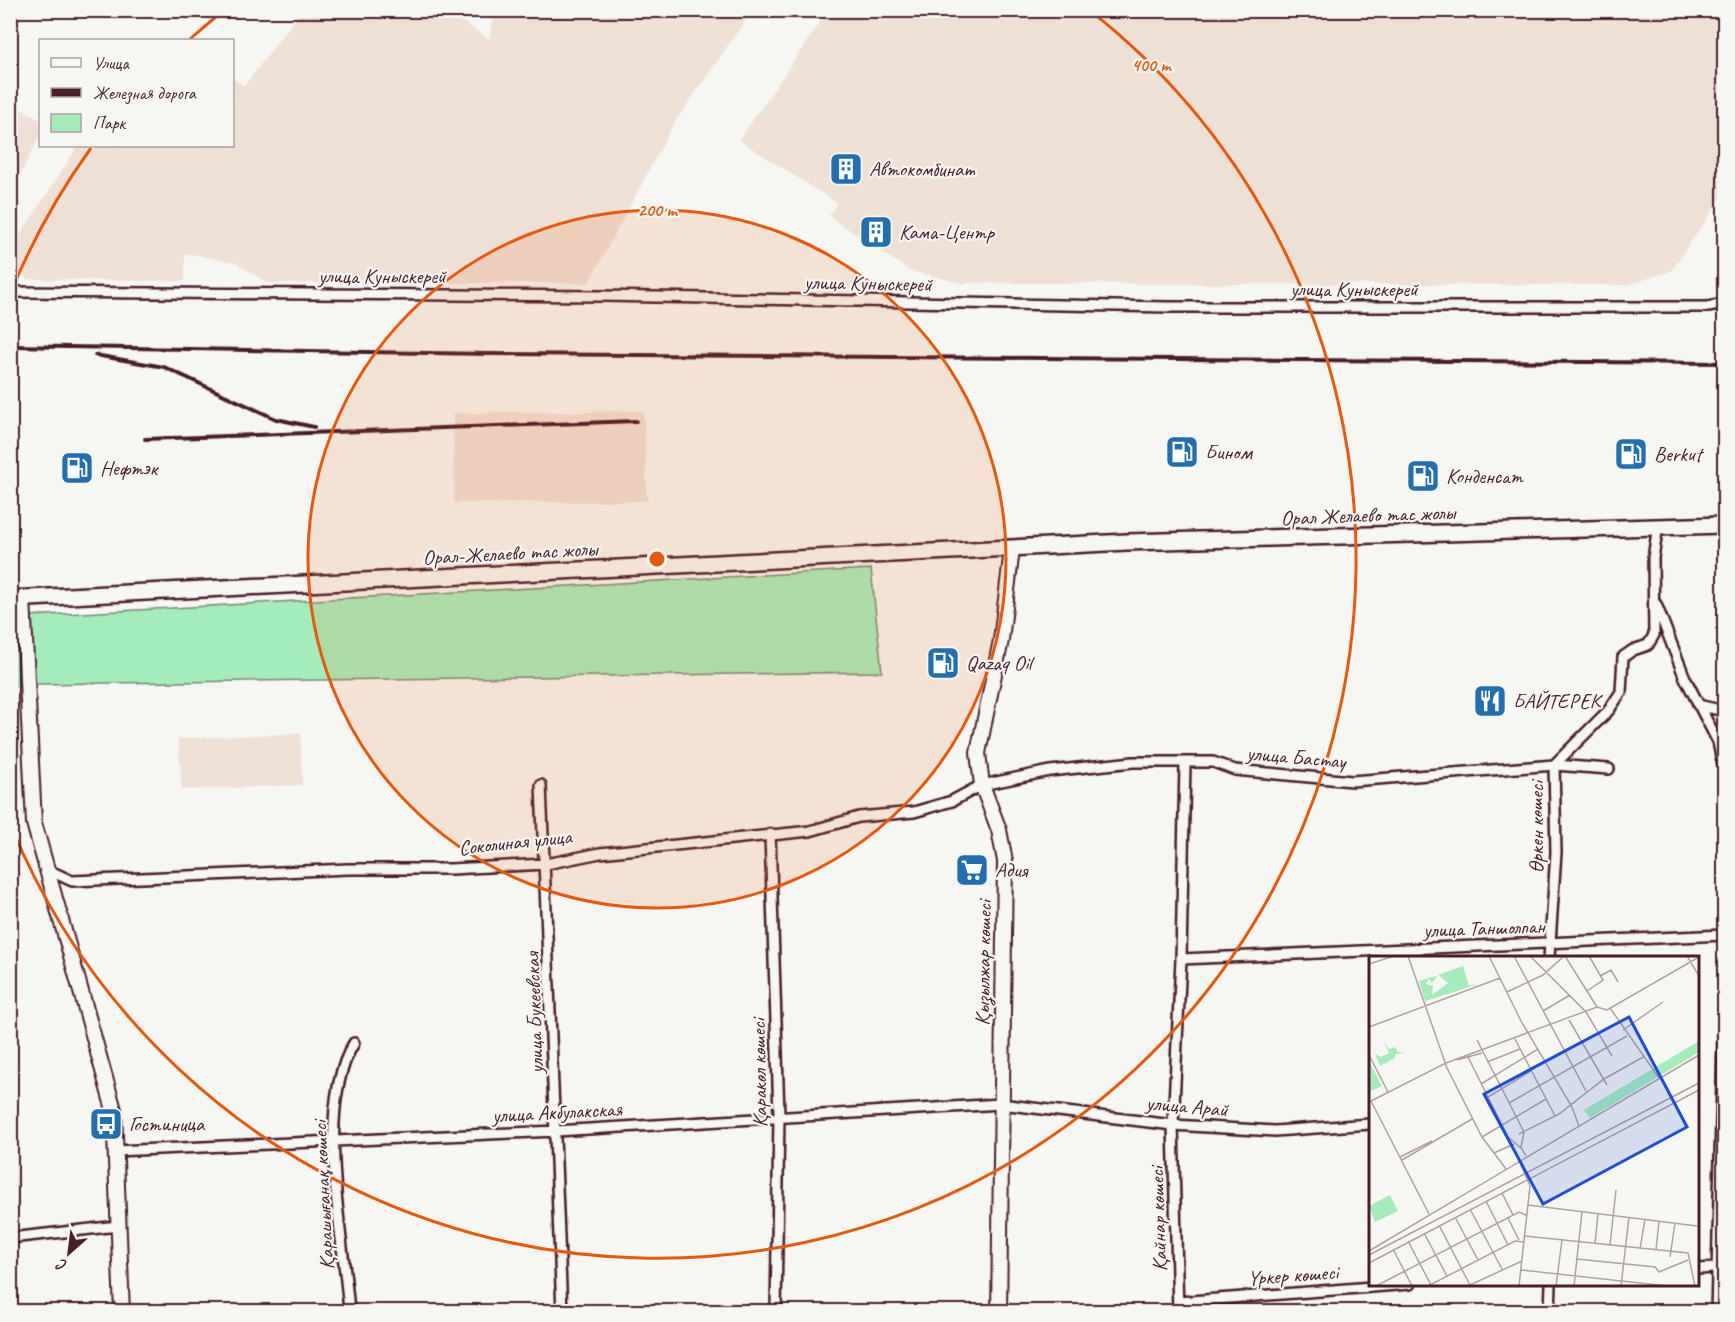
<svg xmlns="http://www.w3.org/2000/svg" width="1735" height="1322" viewBox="0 0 1735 1322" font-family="Caveat,sans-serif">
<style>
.built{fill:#efe0d5}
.green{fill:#a4edbb;stroke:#778673;stroke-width:1.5}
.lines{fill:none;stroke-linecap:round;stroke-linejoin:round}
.street-casing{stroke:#4a1f2b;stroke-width:14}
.secondary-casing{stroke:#4a1f2b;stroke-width:18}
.primary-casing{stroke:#4a1f2b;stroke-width:20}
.street{stroke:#f6f6f2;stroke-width:9}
.secondary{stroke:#f6f6f2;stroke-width:14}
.primary{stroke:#f6f6f2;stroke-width:15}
.rail{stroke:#4a1f2b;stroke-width:4}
.ring{fill:none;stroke:#e8590c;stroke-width:3}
.labels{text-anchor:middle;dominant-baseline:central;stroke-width:4.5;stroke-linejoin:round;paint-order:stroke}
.poi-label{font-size:21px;fill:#4a1f2b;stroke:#f6f6f2;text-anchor:start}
.street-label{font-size:21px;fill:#4a1f2b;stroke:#f6f6f2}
.inset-road{fill:none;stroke:#b1a0a2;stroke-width:1.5}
.view{fill:#1d4ed8;fill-opacity:0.15;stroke:#1d4ed8;stroke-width:3}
.inset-edge{fill:none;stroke:#4a1f2b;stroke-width:3}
.centre{fill:#e8590c;stroke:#f6f6f2;stroke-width:3}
.ring-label{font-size:18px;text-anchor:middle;font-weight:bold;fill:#e8590c;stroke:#f6f6f2;stroke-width:4.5;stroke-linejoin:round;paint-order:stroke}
</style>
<rect width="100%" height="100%" fill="#f6f6f2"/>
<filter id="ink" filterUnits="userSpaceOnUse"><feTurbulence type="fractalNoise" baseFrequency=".0167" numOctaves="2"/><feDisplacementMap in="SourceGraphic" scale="12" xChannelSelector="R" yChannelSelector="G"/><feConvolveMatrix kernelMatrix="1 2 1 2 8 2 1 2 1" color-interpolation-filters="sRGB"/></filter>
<g filter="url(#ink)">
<path class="built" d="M302,10L445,11L489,39L494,11H752L673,125L589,283H267L237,263L185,253V281L27,279L11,263V249L78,146H232L233,79L244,86Z
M828,11H1724V194L1671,271L1627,285L962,283L910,271L829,216L837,203L739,140Z
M10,102L40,120V136L11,192Z
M644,411L647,501L454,503L453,413Z
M301,733L302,785L182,790L178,739Z
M11,1038L19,1231L11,1232H10Z"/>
<path class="green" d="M871,569L882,672L38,684L11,687V617Z"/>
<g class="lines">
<g class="street-casing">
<path id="street" d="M10,292L603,296L1169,307H1708L1724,304
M1656,604L1685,678L1718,742L1724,770
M1698,705L1724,711
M541,785L562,1312
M770,834L779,1115L776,1312
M46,869L72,881L348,869H451L546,864L600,853L810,831L859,817L914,812L952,801L982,785L1050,771L1133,762H1213L1235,770L1352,781L1554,765L1609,769
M1549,958L1556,852L1554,765L1609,710L1621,692L1623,657L1633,650L1648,645L1654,635L1653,558L1658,526
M1181,959L1724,935
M115,1151L556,1131L1001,1104L1173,1125L1275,1131L1370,1124
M10,1238L118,1226
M1698,1269L1716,1268
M1178,1302L1410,1284
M349,1312C344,1237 314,1108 354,1043
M1178,1312L1173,1125L1181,959L1185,763
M1550,1312L1551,1284
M1716,1312L1724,1002"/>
</g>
<g class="secondary-casing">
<path id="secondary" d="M23,598L34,823L114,1110L122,1312
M999,1312L1005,861L999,830L982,785L978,753L1001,640L1012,549"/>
</g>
<g class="primary-casing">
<path id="primary" d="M10,599L1127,542L1724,525"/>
</g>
<use href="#street" class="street"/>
<use href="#secondary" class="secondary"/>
<use href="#primary" class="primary"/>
<path class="rail" d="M10,346L489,354L1724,363
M95,355L164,367L276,419L314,427
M145,439L636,421"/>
</g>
</g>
<circle cx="657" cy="559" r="349" fill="#e8590c" fill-opacity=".12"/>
<g class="ring">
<circle cx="657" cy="559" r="349"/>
<path d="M11 292A699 699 0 0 1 91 148M189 40A699 699 0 0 1 222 12M1092 12A699 699 0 1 1 11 826"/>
</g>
<defs>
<g id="building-square" transform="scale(1.725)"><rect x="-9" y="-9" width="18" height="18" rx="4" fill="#1f6fb2" stroke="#f6f6f2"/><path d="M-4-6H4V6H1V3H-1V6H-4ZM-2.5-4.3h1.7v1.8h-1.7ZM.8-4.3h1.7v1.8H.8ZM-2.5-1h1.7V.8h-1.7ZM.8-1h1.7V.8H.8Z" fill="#fff"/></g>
<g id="fuel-square" transform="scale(1.725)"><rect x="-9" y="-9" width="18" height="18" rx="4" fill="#1f6fb2" stroke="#f6f6f2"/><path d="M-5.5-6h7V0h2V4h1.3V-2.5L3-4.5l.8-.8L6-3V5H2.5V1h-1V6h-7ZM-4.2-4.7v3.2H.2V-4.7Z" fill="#fff"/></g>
<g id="restaurant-square" transform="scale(1.725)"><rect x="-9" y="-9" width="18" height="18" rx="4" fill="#1f6fb2" stroke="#f6f6f2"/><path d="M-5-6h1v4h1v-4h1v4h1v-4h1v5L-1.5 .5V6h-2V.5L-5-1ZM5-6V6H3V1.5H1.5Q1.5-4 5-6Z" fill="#fff"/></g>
<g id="supermarket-square" transform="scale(1.725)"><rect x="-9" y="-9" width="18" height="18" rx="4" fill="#1f6fb2" stroke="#f6f6f2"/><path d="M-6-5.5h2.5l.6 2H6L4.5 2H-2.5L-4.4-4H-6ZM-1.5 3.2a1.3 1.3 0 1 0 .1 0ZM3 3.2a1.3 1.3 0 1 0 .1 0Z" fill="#fff"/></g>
<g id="bus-square" transform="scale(1.725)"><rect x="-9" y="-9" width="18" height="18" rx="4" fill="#1f6fb2" stroke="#f6f6f2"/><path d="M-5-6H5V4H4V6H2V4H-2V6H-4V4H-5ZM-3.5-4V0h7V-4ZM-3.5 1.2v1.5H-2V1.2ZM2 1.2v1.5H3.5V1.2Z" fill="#fff"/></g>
</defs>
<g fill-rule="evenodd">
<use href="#building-square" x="846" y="169"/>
<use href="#building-square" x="876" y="232"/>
<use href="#fuel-square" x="1182" y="452"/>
<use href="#fuel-square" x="1631" y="454"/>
<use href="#fuel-square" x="77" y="468"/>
<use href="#fuel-square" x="1423" y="476"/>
<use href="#fuel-square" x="943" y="663"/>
<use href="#restaurant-square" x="1490" y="701"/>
<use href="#supermarket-square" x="972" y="870"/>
<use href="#bus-square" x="106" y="1124"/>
</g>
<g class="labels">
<g class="poi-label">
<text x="869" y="169">Автокомбинат</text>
<text x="899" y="232">Кама-Центр</text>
<text x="1205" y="452">Бином</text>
<text x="1654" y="454">Berkut</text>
<text x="100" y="468">Нефтэк</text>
<text x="1446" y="476">Конденсат</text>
<text x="966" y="663">Qazaq Oil</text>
<text x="1513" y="701">БАЙТЕРЕК</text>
<text x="995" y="870">Адия</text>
<text x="129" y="1124">Гостиница</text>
</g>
<g class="street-label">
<text x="382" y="276">улица Куныскерей</text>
<text transform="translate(868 283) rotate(1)">улица Куныскерей</text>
<text x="1354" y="289">улица Куныскерей</text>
<text transform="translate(1368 515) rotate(-2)">Орал Желаево тас жолы</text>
<text transform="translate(510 553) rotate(-3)">Орал-Желаево тас жолы</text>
<text transform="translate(1296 757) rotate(5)">улица Бастау</text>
<text transform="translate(1536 827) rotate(-90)">Өркен көшесі</text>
<text transform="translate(515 842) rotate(-6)">Соколиная улица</text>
<text transform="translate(1484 928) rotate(-2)">улица Таншолпан</text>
<text transform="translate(983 963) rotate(-89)">Қызылжар көшесі</text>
<text transform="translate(534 1013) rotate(-92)">улица Букеевская</text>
<text transform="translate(759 1073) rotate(-91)">Қаракөл көшесі</text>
<text transform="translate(1187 1106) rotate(5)">улица Арай</text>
<text transform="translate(557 1112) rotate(-3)">улица Акбулакская</text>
<text transform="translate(323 1195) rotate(-93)">Қарашығанақ көшесі</text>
<text transform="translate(1158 1219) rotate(-92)">Қайнар көшесі</text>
<text transform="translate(1293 1275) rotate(-4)">Үркер көшесі</text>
</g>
</g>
<g transform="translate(1369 956)">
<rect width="330" height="330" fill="#f6f6f2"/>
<path d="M94,10L100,30L110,28L56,45L50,25L67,20L68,21L63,27L60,23L57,28L64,30L63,39L79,27L69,19ZM330,85V96L221,162L215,154ZM15,86L20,93L26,91L29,96L36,97L26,98V102L11,110L6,98L12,101L20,97ZM0,105L13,130L0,136ZM21,239L29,255L6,266L0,250Z" fill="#a4edbb"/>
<path class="inset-road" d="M39,0L78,112L113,181L137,213M120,0L152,65L203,151L210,170M145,0L217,135M161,0L217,56L243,100M196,0L228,51M318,0L330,20M0,8L25,0M231,20L242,14L249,26M218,35L234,24L220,0M138,36L174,19L195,0M241,52L290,122M174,55L201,39M200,64L238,129M0,71L131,22M254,74L294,46M146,83L186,160M108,84L155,176L152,191L157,200M0,99L19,136M98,99L139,181L153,193M88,104L113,97M118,106L151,93M77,107L228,51L238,54L330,1M112,128L169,93M119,141L162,115M2,145L60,258M0,146L77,107M140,147L258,80M150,178L190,158L235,123L276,100M113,181L177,143M125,197L145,188M31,201L63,185M33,204L103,163M150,204L161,230L150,330M133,237L144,259M117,245L139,289M159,249L328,270M101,253L133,313M86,261L109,304M139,262L150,284M70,269L101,329M55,277L78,320M156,280L319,297L326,330M39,285L62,329M226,288L229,258M241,289L247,234M24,293L43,330M271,293L276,263M287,294L290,265M0,295L330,99M0,299L330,127M301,301L306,267M208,303L286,311L290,316L319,304M0,307L330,134M152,314L298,330M101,329L153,305M7,330L150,256L157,259M59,330L146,285L155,286M187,330L193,284M205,330L213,256M252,330L260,261"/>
<path class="view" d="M260,61L318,171L174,248L115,138Z"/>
<rect width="330" height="330" class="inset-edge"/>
</g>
<circle cx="657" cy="559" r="9" class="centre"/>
<g class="ring-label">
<text x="1151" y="71">400 m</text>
<text x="657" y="216">200 m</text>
</g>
<rect width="1735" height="1322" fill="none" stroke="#f6f6f2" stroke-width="36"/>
<rect x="18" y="18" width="1699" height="1286" fill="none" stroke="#4a1f2b" stroke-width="2" filter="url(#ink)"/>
<rect x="39" y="39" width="195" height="108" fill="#f6f6f2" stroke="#b1a0a2" stroke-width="1.5"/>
<rect x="51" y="58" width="30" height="9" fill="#f6f6f2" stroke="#b1a0a2" stroke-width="1.5"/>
<text x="93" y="69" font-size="18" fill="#4a1f2b">Улица</text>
<rect x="51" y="88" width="30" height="9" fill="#4a1f2b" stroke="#b1a0a2" stroke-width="1.5"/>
<text x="93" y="99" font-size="18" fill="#4a1f2b">Железная дорога</text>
<rect x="51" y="114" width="30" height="18" fill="#a4edbb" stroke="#b1a0a2" stroke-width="1.5"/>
<text x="93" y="129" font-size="18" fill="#4a1f2b">Парк</text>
<g transform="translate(69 1253) rotate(208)" stroke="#f6f6f2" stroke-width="4.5" paint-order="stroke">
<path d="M0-4.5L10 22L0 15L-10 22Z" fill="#4a1f2b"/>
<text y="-9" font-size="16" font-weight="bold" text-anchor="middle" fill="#4a1f2b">С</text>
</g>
</svg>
